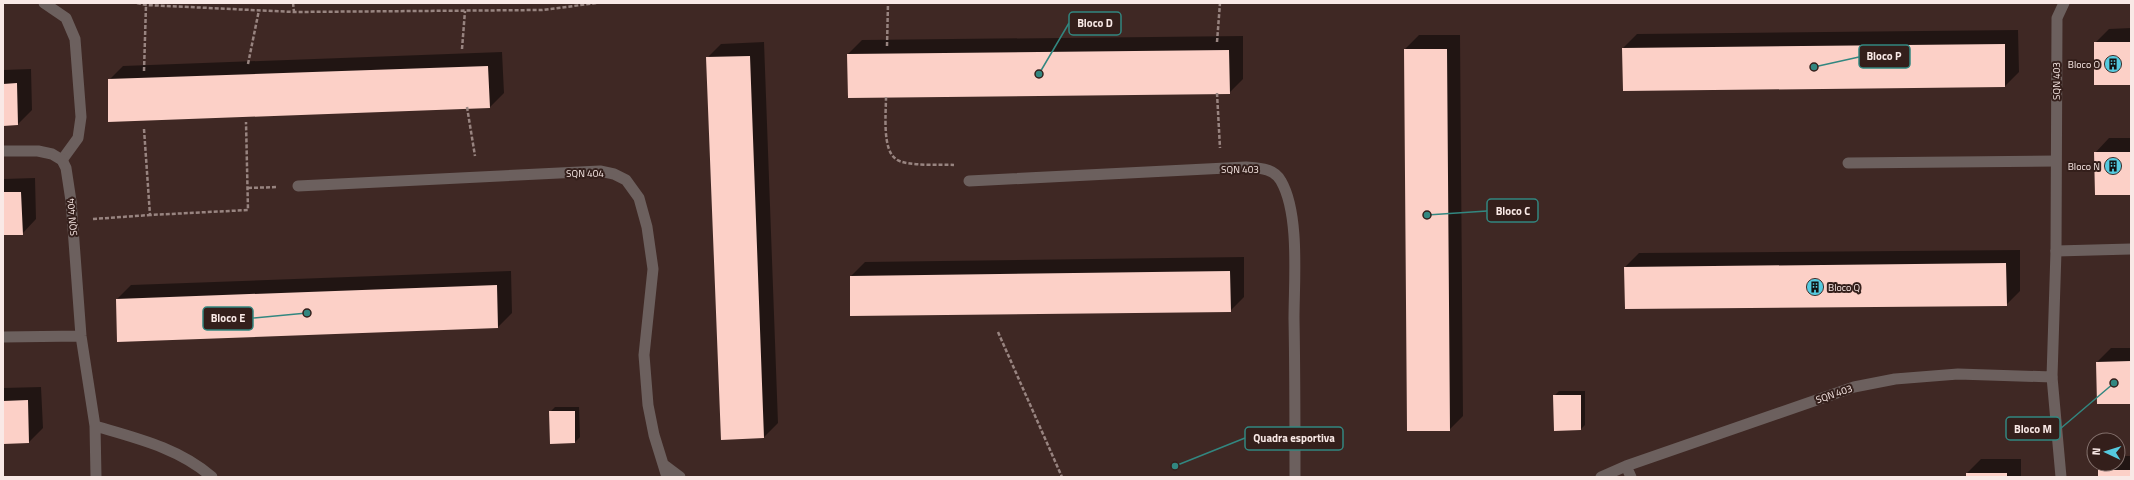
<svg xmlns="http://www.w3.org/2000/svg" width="2134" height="480" viewBox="0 0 2134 480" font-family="'Titillium Web',sans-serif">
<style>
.shadow{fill:#0007}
.building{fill:#fcd0c7}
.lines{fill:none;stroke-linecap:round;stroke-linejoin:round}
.path{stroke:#988480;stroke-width:2.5;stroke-dasharray:4 2;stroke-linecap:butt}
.service{stroke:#6c605e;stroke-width:11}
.minor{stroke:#6c605e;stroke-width:11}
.labels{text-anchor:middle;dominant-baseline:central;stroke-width:4;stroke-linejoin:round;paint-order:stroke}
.poi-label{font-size:10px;fill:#f9e9e6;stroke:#341f1b;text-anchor:end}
.street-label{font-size:10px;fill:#f9e9e6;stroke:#341f1b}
.leader{fill:none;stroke:#328780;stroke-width:1.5}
.callout-dot{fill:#328780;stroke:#341f1b;stroke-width:1.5}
.callout{fill:#341f1b;stroke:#328780;stroke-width:1.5}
.callout-label{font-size:11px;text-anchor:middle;font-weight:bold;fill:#f9e9e6}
</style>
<rect width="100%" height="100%" fill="#3f2824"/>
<path class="shadow" d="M2131,28V84L2095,43L2109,29Z
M2018,30L2019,72L2005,86L1623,48L1637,34Z
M1419,35H1460L1463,416L1449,430L1405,49Z
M1243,36V79L1229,93L848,54L862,40Z
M764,42L778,423L764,437L707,58L721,44Z
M502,52L504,93L490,107L109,80L123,66Z
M31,69L32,110L18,124L3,125V70Z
M2109,138H2131V194L2095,153Z
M35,178L36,219L22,234H3V179Z
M2020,250V291L2006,305L1625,267L1639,253Z
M1244,257V297L1230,311L851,276L865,262Z
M511,271L512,313L498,327L118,341L117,299L131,285Z
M2111,348H2131V403L2097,362Z
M41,387L43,428L29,442L3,443V388Z
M1559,391H1585V425L1581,429L1554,396Z
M555,407H579L580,437L575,442H551L550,412Z
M2118,456H2131V477H2099V470L2105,464H2118Z
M1981,459H2021V477H1967V473Z"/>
<path class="building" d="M2094,42H2131V85H2094Z
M2005,44V87L1623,91L1622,48Z
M1404,49H1447L1450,431H1407Z
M1229,50L1230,94L848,98L847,54Z
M750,56L764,438L721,440L706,57Z
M488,66L490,108L108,122V79Z
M17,83L18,125L3,126V84Z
M2094,152H2131V195H2095Z
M3,192H21L23,235H3Z
M2006,263L2007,306L1625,309L1624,267Z
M1230,271L1231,312L850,316V276Z
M497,285L498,328L117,342L116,299Z
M2131,361V404H2097L2096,362Z
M1553,395H1581V430L1554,431Z
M28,400L29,443L3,444V401Z
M549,411H575V443L550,444Z
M2098,470H2131V477H2098Z
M1966,473H2007V477H1966Z"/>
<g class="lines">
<path class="path" d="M137,3L146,5L294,12L542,10L597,3
M293,3L294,12
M1217,42L1220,3
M887,46L888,3
M462,49L465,11
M248,64L259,10
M144,71L146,5
M1217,93L1220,148
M886,97C886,113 882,150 896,159C906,167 941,164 954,165
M467,107L475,156
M144,129L150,215L248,210L246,122
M248,188L277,187
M93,219L150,215
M998,332L1062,477"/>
<path class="service" d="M44,3L66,18L75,39L81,117L78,138L62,160
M1848,163L2056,161
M2056,251L2131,249
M2052,377L2061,477"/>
<path class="minor" d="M3,151H38L52,154L62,160L66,168L71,201L81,336L95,426L96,477
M969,181L1246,167C1259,168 1274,168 1281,181C1300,214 1294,281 1294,319C1295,372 1295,424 1295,477
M298,186L600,171L614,174L626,180L639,198L647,227L653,269L644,355L648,405L654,435L667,477
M3,337L81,336
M95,426C136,438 179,448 212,477
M664,465L680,477
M1626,466L1631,477
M1601,477L1626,466L1854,387L1895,379L1958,374L2052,377L2056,251L2057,18L2064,3"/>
</g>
<defs>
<g id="building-disc" transform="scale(0.9)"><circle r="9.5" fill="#55cadf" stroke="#341f1b"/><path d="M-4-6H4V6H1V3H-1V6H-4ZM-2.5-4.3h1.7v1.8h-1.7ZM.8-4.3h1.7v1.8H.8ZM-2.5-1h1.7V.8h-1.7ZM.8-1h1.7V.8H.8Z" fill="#111"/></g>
</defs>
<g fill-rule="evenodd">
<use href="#building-disc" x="2113" y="64"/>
<use href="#building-disc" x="2113" y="166"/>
<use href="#building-disc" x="1815" y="287"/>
</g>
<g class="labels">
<g class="poi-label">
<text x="2100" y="64">Bloco O</text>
<text x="2100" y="166">Bloco N</text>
<text x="1828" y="287" text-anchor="start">Bloco Q</text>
</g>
<g class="street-label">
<text transform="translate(2056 81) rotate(-90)">SQN 403</text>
<text x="1240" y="169">SQN 403</text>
<text x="585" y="173">SQN 404</text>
<text transform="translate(72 217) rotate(-95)">SQN 404</text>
<text transform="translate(1834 394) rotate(-19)">SQN 403</text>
</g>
</g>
<path class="leader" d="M1039 74L1069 23M1814 67L1859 57M1427 215L1487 211M307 313L253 318M2114 383L2060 429M1175 466L1245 438"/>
<g class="callout-dot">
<circle cx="1039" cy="74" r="4"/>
<circle cx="1814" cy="67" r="4"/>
<circle cx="1427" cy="215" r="4"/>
<circle cx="307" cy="313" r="4"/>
<circle cx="2114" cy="383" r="4"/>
<circle cx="1175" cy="466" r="4"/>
</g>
<g class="callout">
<rect x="1069" y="12" width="52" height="23" rx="4"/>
<rect x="1859" y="45" width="51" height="23" rx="4"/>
<rect x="1487" y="199" width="51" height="23" rx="4"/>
<rect x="203" y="307" width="50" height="23" rx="4"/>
<rect x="2006" y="417" width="54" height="23" rx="4"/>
<rect x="1245" y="427" width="98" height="23" rx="4"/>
</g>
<g class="callout-label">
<text x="1095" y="27">Bloco D</text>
<text x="1884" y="60">Bloco P</text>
<text x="1513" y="215">Bloco C</text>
<text x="228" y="322">Bloco E</text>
<text x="2033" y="433">Bloco M</text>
<text x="1294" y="442">Quadra esportiva</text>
</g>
<rect width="2134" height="480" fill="none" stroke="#f9e9e6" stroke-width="8"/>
<g transform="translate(2106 452) rotate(274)"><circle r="19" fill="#341f1b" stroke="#83706c"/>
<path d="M0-3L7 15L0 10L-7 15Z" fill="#55cadf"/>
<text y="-6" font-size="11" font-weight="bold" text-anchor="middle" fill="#f9e9e6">N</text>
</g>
</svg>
